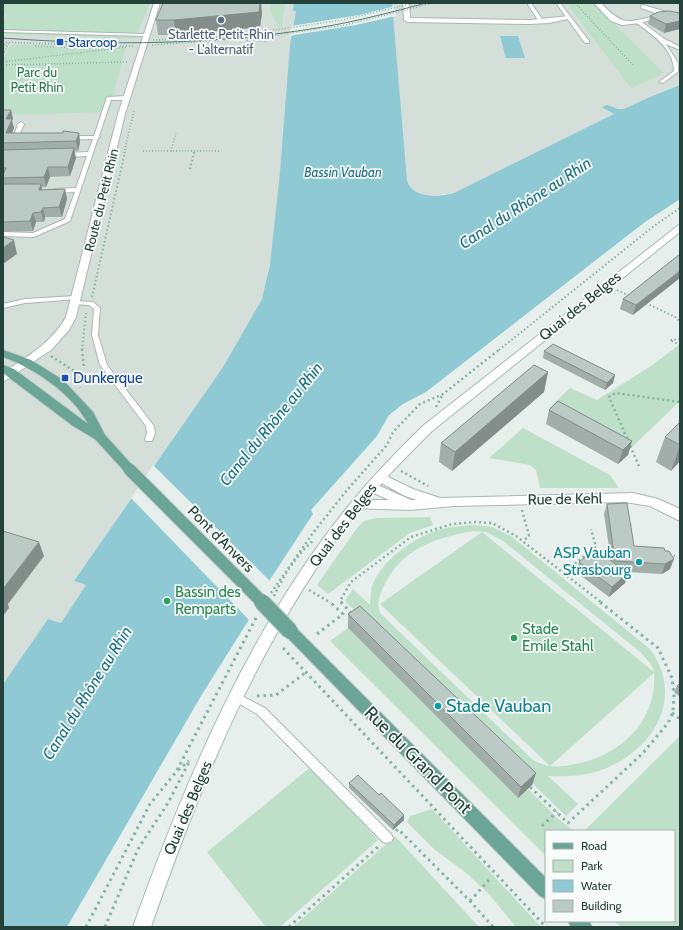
<svg xmlns="http://www.w3.org/2000/svg" width="683" height="930" viewBox="0 0 683 930" font-family="Cabin,sans-serif">
<style>
.built{fill:#d4dfda}
.green{fill:#bfe0c8;fill-rule:evenodd}
.water{fill:#8ec9d4}
.pier{fill:#e6efeb}
.lines{fill:none;stroke-linecap:round;stroke-linejoin:round}
.lane-casing{stroke:#a8b8b2;stroke-width:2}
.street-casing{stroke:#a8b8b2;stroke-width:2}
.secondary-casing{stroke:#a4bbb3;stroke-width:2}
.primary-casing{stroke:#c2cac8;stroke-width:2}
.path-far3{stroke:#86b3a5;stroke-width:1.5;stroke-dasharray:1 2;stroke-linecap:butt}
.path-far2{stroke:#86b3a5;stroke-width:2;stroke-dasharray:1.5 2.5;stroke-linecap:butt}
.path-far1{stroke:#86b3a5;stroke-width:2.5;stroke-dasharray:2 3;stroke-linecap:butt}
.path{stroke:#86b3a5;stroke-width:3;stroke-dasharray:2.5 4;stroke-linecap:butt}
.lane{fill:#fff;fill-rule:evenodd}
.street{fill:#fff;fill-rule:evenodd}
.secondary{fill:#fff;fill-rule:evenodd}
.primary{fill:#6aa596;fill-rule:evenodd}
.tram{stroke:#5f7d75;stroke-width:1}
.primary-bridge-far1-casing{stroke:#c2cac8;stroke-width:14;stroke-linecap:butt}
.primary-bridge-casing{stroke:#c2cac8;stroke-width:18;stroke-linecap:butt}
.path-bridge{stroke:#86b3a5;stroke-width:1.5;stroke-dasharray:1 2;stroke-linecap:butt}
.primary-bridge-far1{stroke:#6aa596;stroke-width:12}
.primary-bridge{stroke:#6aa596;stroke-width:16}
.wall{fill:#a1aea9}
.shaded-wall{fill:#838d89}
.building{fill:#bbcac4;stroke:#838d89}
.service-dot{fill:#5c6f8a;stroke:#f7fbf9;stroke-width:1.5}
.transit-dot{fill:#1a4fb4;stroke:#f7fbf9;stroke-width:1.5}
.culture-dot{fill:#0f9aa8;stroke:#f7fbf9;stroke-width:1.5}
.leisure-dot{fill:#2e9e5b;stroke:#f7fbf9;stroke-width:1.5}
.labels{text-anchor:middle;dominant-baseline:central;stroke-width:3.5;stroke-linejoin:round;paint-order:stroke}
.far-service-label{font-size:13px;fill:#4e5e75;stroke:#f7fbf9}
.far-transit-label{font-size:13px;fill:#164399;stroke:#f7fbf9;text-anchor:start}
.far-park-label{font-size:13px;fill:#2d7a4b;stroke:#f7fbf9}
.far-water-label{font-size:13px;font-style:italic;fill:#1c6f80;stroke:#f7fbf9}
.far-street-label{font-size:13px;fill:#24423a;stroke:#f7fbf9}
.street-label{font-size:15px;fill:#24423a;stroke:#f7fbf9}
.transit-label{font-size:15px;fill:#164399;stroke:#f7fbf9;text-anchor:start}
.culture-label{font-size:15px;fill:#0d838f;stroke:#f7fbf9;text-anchor:end}
.leisure-label{font-size:15px;fill:#27864d;stroke:#f7fbf9;text-anchor:start}
.water-label{font-size:16px;font-style:italic;fill:#1c6f80;stroke:#f7fbf9}
.near-culture-label{font-size:18px;fill:#0d838f;stroke:#f7fbf9;text-anchor:start}
.near-street-label{font-size:18px;fill:#24423a;stroke:#f7fbf9}
</style>
<rect width="100%" height="100%" fill="#e6efeb"/>
<path class="built" d="M3,3H680V85L650,97L454,193L429,196L262,299L223,367L74,581L86,585L61,623L48,619L3,684Z"/>
<path class="green" d="M3,3H150L135,39L3,34V20L7,15L3,14Z
M271,3H285L282,26H278L270,11Z
M566,3H594L664,73L631,88Z
M261,33L263,36L154,43L155,40L208,38Z
M15,44L67,47H126L109,112L3,115V59L9,47Z
M680,344V401L628,451L548,409L570,388L597,400L651,366Z
M523,428L610,475L619,488H540L536,470L530,465L489,458Z
M430,517L433,525L410,533L328,594L317,585L357,528L364,521L376,518Z
M475,525L492,527L511,536L650,649C683,694 658,744 611,766C591,776 570,777 548,776L578,804L566,816L345,601L353,589L370,605C371,598 370,590 373,584C383,559 414,538 438,530C450,526 463,526 475,525ZM474,531L486,532L503,541L640,652L651,664L654,672L482,532L380,604L550,766L654,673C657,720 623,753 580,763C562,767 549,769 533,760L381,614C376,606 379,596 383,588C401,548 435,538 474,531Z
M348,628L518,798L528,789L557,818L574,831H546V856L330,641Z
M680,736V927H621L614,921H674V831H584Z
M312,766L378,840L280,927H266L207,852Z
M432,809L541,927H516L488,893L465,872L435,850L407,822L410,816Z
M395,836L479,927H293Z"/>
<path class="water" d="M294,3H392L407,181C413,199 439,197 454,193L614,114L602,107L607,105L618,109H624L650,97L680,85V199L645,222L426,392L403,404L389,415L377,436L311,510L313,514L271,578L250,618L201,696L67,927H3V684L48,619L61,623L86,585L74,581L223,367L262,299L270,265L280,172L290,45L296,11H293Z
M500,36H518L525,58H506Z"/>
<path class="pier" d="M395,6L396,16L356,25L289,36L291,26L359,15Z
M153,465L271,582L250,621L131,498Z"/>
<g class="lines">
<g class="lane-casing">
<path id="lane" d="M527,3H531L544,22V23H540Z
M556,3H560L589,41V43H585Z
M635,20H639L663,38L680,47V50L666,44L678,63V72L663,83L659,82L674,71C674,49 652,34 635,22Z
M3,30L145,34L147,35L145,36L3,32Z
M107,97L127,96L130,98L127,100H111L99,136L100,137L98,138L70,221L34,237L3,236V232L33,233L65,219L75,192L55,193L52,191L55,189L76,188L87,156L66,157L63,155L66,153L88,152L93,139L69,140L66,138L69,136H94Z
M21,122L24,124L19,136L23,138L20,140L14,139L13,138L18,124Z
M76,296L79,298L78,299L25,303L3,308V304L25,299Z
M74,301L93,302L100,308L98,335L107,365L154,426L155,433L152,441H146L145,439L147,433L146,426L100,365L92,335L94,309L89,305L72,304V302Z
M236,693L265,708L391,834L393,838L391,842L387,843L383,842L257,714L233,700L231,697L233,694Z"/>
</g>
<g class="street-casing">
<path id="street" d="M154,3H160L125,114L76,317L69,330L51,350L3,382V373C27,356 52,343 66,317L118,114Z
M403,3H409L410,18L530,20L569,16L572,18L549,23L530,24L407,22L404,20Z
M594,3H601C625,29 629,21 661,15L641,8V6L643,5L680,16V20L667,16L640,23L622,25L611,21Z
M380,473L413,489L440,498L633,493L658,499L678,508L680,510V521L650,506L625,502L454,506L410,510L352,508L350,505L352,502L356,500H389L367,490L365,487L367,484L371,482L411,500H417L405,496L376,480L374,477L376,474Z"/>
</g>
<g class="secondary-casing">
<path id="secondary" d="M680,224V232L432,431C405,458 378,485 355,515C260,636 201,783 151,927H133C185,781 248,631 346,509C370,479 396,452 424,425Z"/>
</g>
<g class="primary-casing">
<path id="primary" d="M3,350L31,360L63,380L93,412L105,435L133,466L135,469L133,472H125L95,439L73,426L3,373V365L14,369L88,424C73,394 34,368 3,357Z
M290,625L295,627L546,878V899L540,896L285,635L283,631L285,627Z
M568,921H589L592,927H571Z"/>
</g>
<path class="path-far3" d="M575,3L633,65
M425,5L432,3
M244,39L248,41H268
M153,40L215,37L261,32
M3,42L83,46H135
M45,43L88,45
M152,45L263,37
M35,46L54,47
M61,47L74,48
M3,48L6,42
M89,48H100
M3,55L9,42
M3,62L127,47
M3,65L127,62
M143,151H220
M171,151L176,133
M124,153L134,111
M194,153V151"/>
<path class="path-far2" d="M190,169L194,152
M617,290L630,296
M92,297L125,152
M646,303L677,318L680,322
M680,324V331
M680,339L670,340L680,345
M82,350L86,313
M499,350L654,226L680,208"/>
<path class="path-far1" d="M82,349L84,368
M51,356L74,371L80,388
M436,407L443,394
M639,466L609,397L616,393L680,402
M401,471L428,486
M522,510L529,536L523,541
M630,524L632,539
M669,555L675,556
M563,573L596,547L591,529
M309,590L331,603
M271,593L313,533L347,490L387,445L393,432L420,404L443,394L500,349
M274,596C284,575 296,555 314,540
M342,603L340,601L351,582L411,537L452,524L476,522L492,523L516,536L602,603"/>
<path class="path" d="M341,602L352,614
M317,634L343,614L330,602
M283,648L546,927
M257,696L276,695L305,673
M672,713L680,719
M178,770L189,761
M530,787L568,823L643,753L668,723L673,712L674,695L672,678L658,648L600,602
M542,826L557,812
M396,831L398,829L470,901L493,927
M470,901L489,880
M86,927L150,804L176,772L257,616
M105,927L138,849L168,803L190,760
M289,927L379,846"/>
<use href="#lane" class="lane"/>
<use href="#street" class="street"/>
<use href="#secondary" class="secondary"/>
<use href="#primary" class="primary"/>
<path class="tram" d="M3,38C110,46 217,45 323,27C358,21 392,12 426,3"/>
<g class="primary-bridge-far1-casing">
<path id="primary-bridge-far1" d="M129,469L263,603"/>
</g>
<g class="primary-bridge-casing">
<path id="primary-bridge" d="M262,602L290,631"/>
</g>
<path class="path-bridge" d="M261,32L342,20L414,3
M263,37L345,25L425,5"/>
<use href="#primary-bridge-far1" class="primary-bridge-far1"/>
<use href="#primary-bridge" class="primary-bridge"/>
</g>
<path class="wall" d="M163,3H261L262,14L260,27L176,35H158L156,20Z
M678,12L664,33L648,24L650,16Z
M3,110H11L13,119L12,121L14,128L12,133H79L80,142L78,151H74L76,158L70,176L50,177L46,187H42V190L65,189L67,199L62,217H45L44,222H36L33,231L3,232V184H4L3,182Z
M680,254L633,315L620,309L623,299Z
M544,351L615,375L613,383L605,390L543,358Z
M548,372L544,392L452,471L439,462L441,443Z
M549,410L632,441L628,455L618,464L546,424Z
M680,422V461L671,471L656,462L665,437Z
M607,504L634,546L664,548L670,569L662,574L626,572L628,573L625,583L609,597L576,572L579,562L611,560L604,514Z
M348,614L536,773L532,785L518,798L348,628Z
M680,683V697L674,692L677,686Z
M349,783L404,820L393,830L349,788Z"/>
<path class="shaded-wall" d="M261,3L262,14L260,27L176,35L174,20Z
M680,21V29L664,33L666,24Z
M11,110L13,119L12,121L14,128L8,142L6,133V119Z
M79,133L80,142L78,151L76,141Z
M74,148L76,158L70,176L68,167Z
M48,167L50,177L46,187L44,177Z
M41,184L43,194L39,190Z
M65,189L67,199L62,217L59,207Z
M43,208L45,217L44,222L41,212Z
M33,213L36,222L33,231L30,221Z
M14,240L17,254L3,264V248Z
M680,271V278L633,315L636,305Z
M548,372L544,392L452,471L455,452Z
M615,375L613,383L605,390L607,383Z
M632,441L628,455L618,464L623,450Z
M680,446V461L671,471Z
M39,542L44,556L8,604L9,608L3,616V589Z
M674,559L670,569L662,574L665,564Z
M628,573L625,583L609,597L612,587Z
M536,773L532,785L518,798L521,787Z
M404,815V820L393,830L394,825Z"/>
<path class="building" d="M163,3H260L259,12L174,20H156Z
M669,11L680,13V21L666,24L650,16L658,12Z
M3,110H11L6,119H12L6,133H63V131L79,133L76,141L3,143Z
M74,148L68,167H48L44,177L3,178V175L6,168H3V150Z
M3,184H41L39,190L65,189L59,207L43,208L41,212L33,213L30,221L3,222Z
M3,237L14,240L3,248Z
M680,254V271L636,305L623,299Z
M553,344L615,375L607,383L544,351Z
M534,365L548,372L455,452L441,443Z
M558,401L632,441L623,450L549,410Z
M680,422V445L665,437Z
M627,503L634,546L664,548L665,551H669L674,559L665,564L615,561L607,504Z
M3,531L39,542L3,589Z
M595,549L628,573L612,587L579,562Z
M360,606L536,773L521,787L348,614Z
M680,683V688L677,686Z
M358,775L379,795L381,793L404,815L394,825L349,783Z"/>
<circle class="service-dot" cx="221" cy="20" r="4"/>
<g class="transit-dot">
<rect x="56" y="38" width="8" height="8" rx="2"/>
<rect x="61" y="374" width="8" height="8" rx="2"/>
</g>
<g class="culture-dot">
<circle cx="639" cy="562" r="4"/>
<circle cx="438" cy="706" r="4"/>
</g>
<g class="leisure-dot">
<circle cx="167" cy="601" r="4"/>
<circle cx="514" cy="638" r="4"/>
</g>
<g class="labels">
<g class="far-service-label">
<text x="221" y="34">Starlette Petit-Rhin<tspan x="221" dy="15">- L'alternatif</tspan></text>
</g>
<g class="far-transit-label">
<text x="68" y="42">Starcoop</text>
</g>
<g class="far-park-label">
<text x="37" y="72">Parc du<tspan x="37" dy="15">Petit Rhin</tspan></text>
</g>
<g class="far-water-label">
<text x="343" y="172">Bassin Vauban</text>
</g>
<g class="far-street-label">
<text transform="translate(101 200) rotate(-76)">Route du Petit Rhin</text>
</g>
<g class="street-label">
<text transform="translate(580 306) rotate(-39)">Quai des Belges</text>
<text transform="translate(565 499) rotate(-1)">Rue de Kehl</text>
<text transform="translate(343 525) rotate(-53)">Quai des Belges</text>
<text transform="translate(221 539) rotate(45)">Pont d'Anvers</text>
<text transform="translate(188 808) rotate(-67)">Quai des Belges</text>
</g>
<g class="transit-label">
<text x="73" y="378">Dunkerque</text>
</g>
<g class="culture-label">
<text x="631" y="553">ASP Vauban<tspan x="631" dy="17">Strasbourg</tspan></text>
</g>
<g class="leisure-label">
<text x="175" y="592">Bassin des<tspan x="175" dy="17">Remparts</tspan></text>
<text x="522" y="629">Stade<tspan x="522" dy="17">Emile Stahl</tspan></text>
</g>
<g class="water-label">
<text transform="translate(525 203) rotate(-33)">Canal du Rhône au Rhin</text>
<text transform="translate(271 424) rotate(-51)">Canal du Rhône au Rhin</text>
<text transform="translate(87 693) rotate(-58)">Canal du Rhône au Rhin</text>
</g>
<g class="near-culture-label">
<text x="446" y="706">Stade Vauban</text>
</g>
<g class="near-street-label">
<text transform="translate(418 760) rotate(45)">Rue du Grand Pont</text>
</g>
</g>
<rect width="683" height="930" fill="none" stroke="#24423a" stroke-width="8"/>
<rect x="545" y="830" width="130" height="92" fill="#f7fbf9" stroke="#a3b1ad"/>
<rect x="553" y="843" width="20" height="6" fill="#6aa596" stroke="#a3b1ad"/>
<text x="581" y="850" font-size="12" fill="#24423a">Road</text>
<rect x="553" y="860" width="20" height="12" fill="#bfe0c8" stroke="#a3b1ad"/>
<text x="581" y="870" font-size="12" fill="#24423a">Park</text>
<rect x="553" y="880" width="20" height="12" fill="#8ec9d4" stroke="#a3b1ad"/>
<text x="581" y="890" font-size="12" fill="#24423a">Water</text>
<rect x="553" y="900" width="20" height="12" fill="#bbcac4" stroke="#a3b1ad"/>
<text x="581" y="910" font-size="12" fill="#24423a">Building</text>
</svg>
